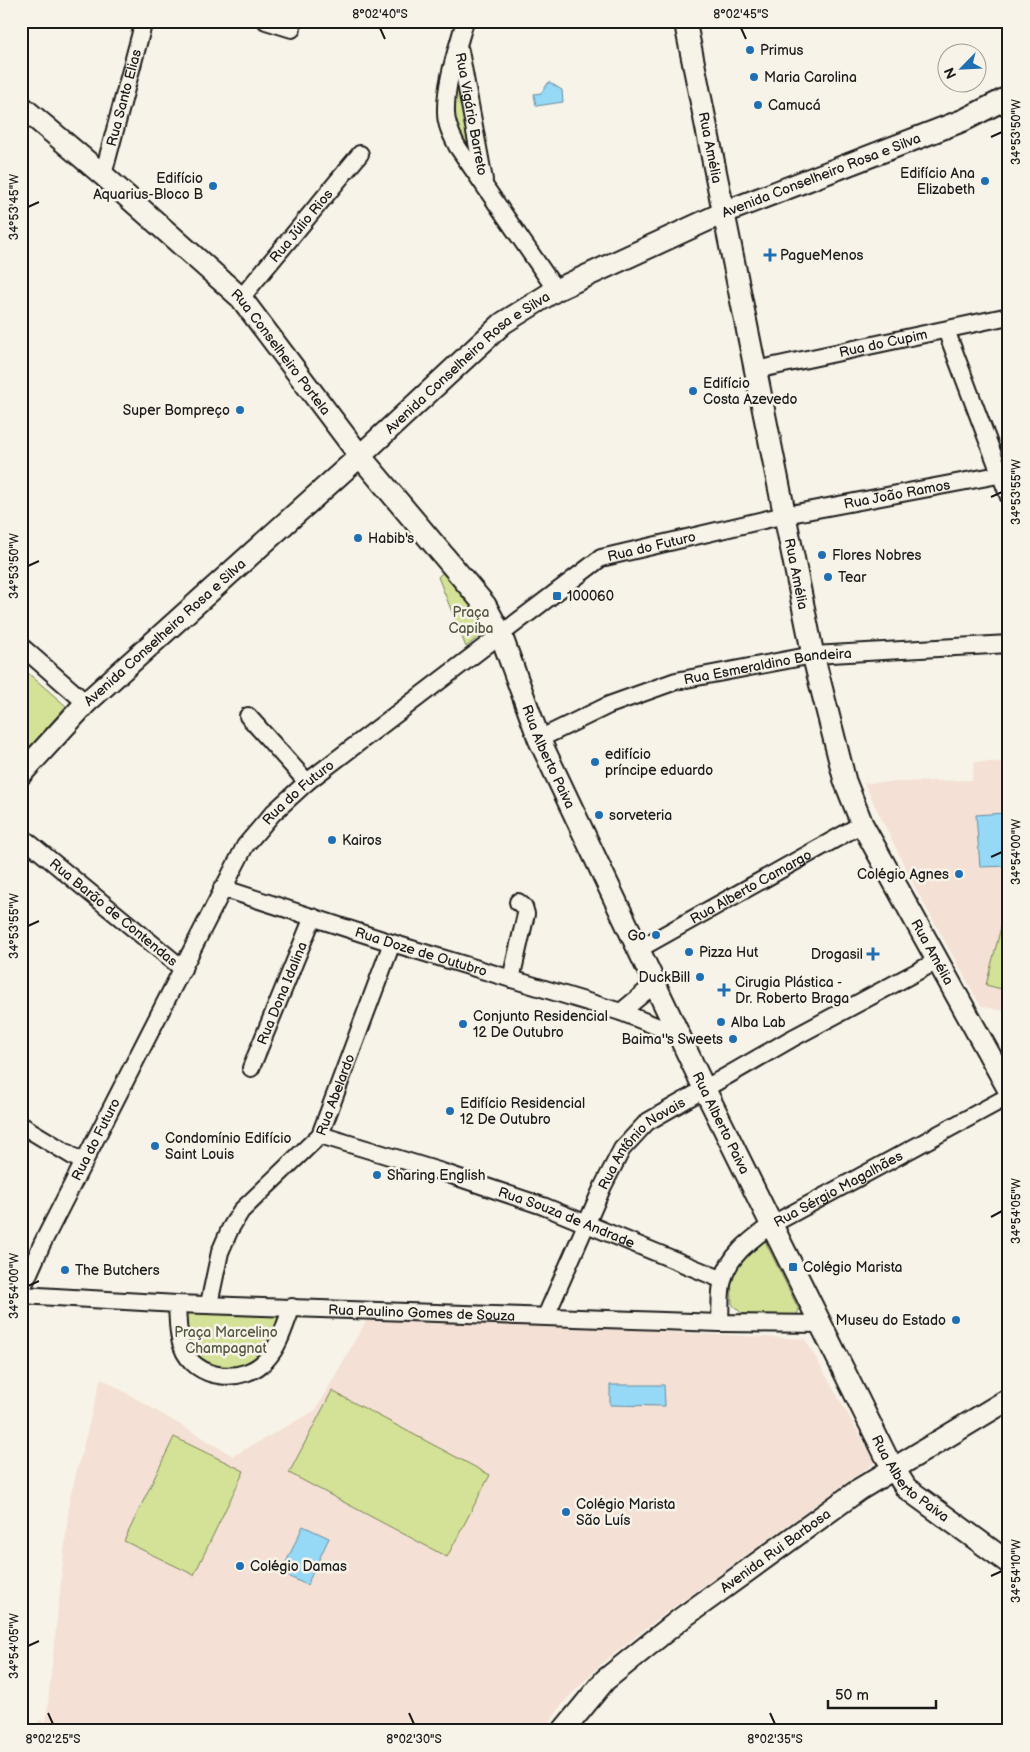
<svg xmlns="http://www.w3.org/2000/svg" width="1030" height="1752" viewBox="0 0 1030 1752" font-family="'Balsamiq Sans',sans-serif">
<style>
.built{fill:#f4e0d4}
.green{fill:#d3e296;stroke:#787f59}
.water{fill:#95d9f7;stroke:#658d9f}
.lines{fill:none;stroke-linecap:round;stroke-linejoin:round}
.minor-casing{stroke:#1c1c1c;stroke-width:20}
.major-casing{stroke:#1c1c1c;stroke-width:25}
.minor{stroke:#f7f3e8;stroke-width:16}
.major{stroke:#f7f3e8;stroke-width:21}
.ticks{fill:none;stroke:#1c1c1c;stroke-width:2}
.poi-dot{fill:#1f6fb2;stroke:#f7f3e8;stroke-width:2}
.labels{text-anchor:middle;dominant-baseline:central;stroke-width:5;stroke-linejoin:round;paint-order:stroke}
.poi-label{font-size:14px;fill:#1c1c1c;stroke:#f7f3e8;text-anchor:start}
.street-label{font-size:14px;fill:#1c1c1c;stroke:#f7f3e8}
.park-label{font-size:14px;fill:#535741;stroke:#f7f3e8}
.neatline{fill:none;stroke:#1c1c1c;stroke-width:2}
.ticks-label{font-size:12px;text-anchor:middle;fill:#1c1c1c}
</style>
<rect width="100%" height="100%" fill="#f7f3e8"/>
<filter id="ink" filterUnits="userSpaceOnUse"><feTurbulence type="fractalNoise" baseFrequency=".02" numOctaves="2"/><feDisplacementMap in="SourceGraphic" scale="10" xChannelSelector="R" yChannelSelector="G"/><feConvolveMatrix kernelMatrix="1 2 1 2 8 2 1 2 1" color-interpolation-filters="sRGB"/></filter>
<g filter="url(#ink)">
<path class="built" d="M974,762H1009V1012L981,1006L916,889L864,783L972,780Z
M366,1321L528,1325L805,1339L875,1462L664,1614L600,1665L562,1704L545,1731H33L39,1720L46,1722L70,1497L101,1378L233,1456L316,1410Z"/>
<path class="green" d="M459,51L485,178L460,144L451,97Z
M446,569L465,590L485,624L481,635L466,647L438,577Z
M21,667L66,706L21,757Z
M1006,908L1009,909V991L986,985Z
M764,1239L799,1310L796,1316L742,1314L732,1304L731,1270Z
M189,1310L278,1315L279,1319C270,1365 207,1394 187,1339C185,1333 185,1324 184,1316Z
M332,1391L490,1475L447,1557L289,1473Z
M174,1437L244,1471L194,1575L124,1541Z"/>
<path class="water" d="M549,82L562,90L563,102L536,106L534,94L541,93Z
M1004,813L1008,866L980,867L976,815Z
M610,1385H664L665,1406L610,1405Z
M303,1526L329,1538L307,1585L281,1573Z"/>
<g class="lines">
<g class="minor-casing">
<g id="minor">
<path d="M266,21L292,29"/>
<path d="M465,21C457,50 445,83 446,113C446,125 452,136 457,146L556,290"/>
<path id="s1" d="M460,51L484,180"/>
<path id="s2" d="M103,175L144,21"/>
<path id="s3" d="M241,298L360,154"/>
<path d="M946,330L1009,497"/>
<path id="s4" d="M756,370L1009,316"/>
<path d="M21,646L86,703"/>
<path d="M248,716L307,782"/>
<path id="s5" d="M539,739L609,705L676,681L813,655L1009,644"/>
<path id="s6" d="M21,836L183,969"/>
<path id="s7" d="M222,888L392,943L621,1012L681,1036"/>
<path id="s8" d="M639,949L862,824"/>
<path d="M511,979L526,914L524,907L518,902"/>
<path d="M621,1012L645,992L654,979"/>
<path id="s9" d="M251,1068L313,917"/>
<path d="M21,1125L84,1163"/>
<path id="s10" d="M320,1135L442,1172L543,1206L723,1280"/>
<path id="s11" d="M21,1291L42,1244L245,846L273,813L307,782L601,558L785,515L1009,473"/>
<path id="s12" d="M21,1295L177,1304L720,1323L822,1324"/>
<path d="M177,1304C178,1317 177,1333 182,1346C194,1381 244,1385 267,1359C280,1345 285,1324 292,1307"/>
<path id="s13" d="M209,1304L220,1252L230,1229L241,1211L320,1135L392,943"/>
<path id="s14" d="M546,1316L603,1186L622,1149L647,1122L791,1039L937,961"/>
<path id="s15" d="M720,1323C721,1309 719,1293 723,1280C729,1255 752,1239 771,1225L1009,1096"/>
</g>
</g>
<g class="major-casing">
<g id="major">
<path id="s16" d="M685,21L813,655L845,781L862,824L1009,1090"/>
<path id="s17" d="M21,106L103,175L241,298L360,456L485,605L501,635L539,739L704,1088L886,1456L906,1488L1009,1563"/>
<path id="s18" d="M21,774L86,703L360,456L503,323L556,290L725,212L964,120L1009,97"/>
<path id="s19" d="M563,1731L605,1680L682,1618L860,1489L1009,1399"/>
</g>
</g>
<use href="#minor" class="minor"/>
<use href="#major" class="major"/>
</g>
</g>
<path class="ticks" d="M380,28L385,39M741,28L746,39M991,137L1002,132M28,207L39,202M991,497L1002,492M28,566L39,561M991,857L1002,852M28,926L39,921M991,1217L1002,1211M28,1286L39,1281M991,1576L1002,1571M28,1646L39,1641M48,1713L53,1724M409,1713L414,1724M770,1713L775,1724"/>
<g class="poi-dot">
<circle cx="750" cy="50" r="5"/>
<circle cx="754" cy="77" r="5"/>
<circle cx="758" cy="105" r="5"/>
<circle cx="985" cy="181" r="5"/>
<circle cx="213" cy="186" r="5"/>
<path d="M767.5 247.5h5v5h5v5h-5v5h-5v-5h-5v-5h5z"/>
<circle cx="693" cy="391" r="5"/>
<circle cx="240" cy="410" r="5"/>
<circle cx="358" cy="538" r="5"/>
<circle cx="822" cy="555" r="5"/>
<circle cx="828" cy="577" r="5"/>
<rect x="552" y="591" width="10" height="10" rx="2.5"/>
<circle cx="595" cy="762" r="5"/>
<circle cx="599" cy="815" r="5"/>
<circle cx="332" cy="840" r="5"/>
<circle cx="959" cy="874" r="5"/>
<circle cx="656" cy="935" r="5"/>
<circle cx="689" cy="952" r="5"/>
<path d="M870.5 946.5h5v5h5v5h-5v5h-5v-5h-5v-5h5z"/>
<circle cx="700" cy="977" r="5"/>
<path d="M721.5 982.5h5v5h5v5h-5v5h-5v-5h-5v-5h5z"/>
<circle cx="721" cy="1022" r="5"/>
<circle cx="463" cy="1024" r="5"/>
<circle cx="733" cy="1039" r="5"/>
<circle cx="450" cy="1111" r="5"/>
<circle cx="155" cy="1146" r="5"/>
<circle cx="377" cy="1175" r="5"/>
<rect x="788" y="1262" width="10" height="10" rx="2.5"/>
<circle cx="65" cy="1270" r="5"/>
<circle cx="956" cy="1320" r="5"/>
<circle cx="566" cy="1512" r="5"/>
<circle cx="240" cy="1566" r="5"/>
</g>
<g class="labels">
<g class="poi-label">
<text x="760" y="50">Primus</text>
<text x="764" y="77">Maria Carolina</text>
<text x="768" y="105">Camucá</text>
<text x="975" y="173" text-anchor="end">Edifício Ana<tspan x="975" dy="16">Elizabeth</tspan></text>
<text x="203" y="178" text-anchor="end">Edifício<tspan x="203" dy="16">Aquarius-Bloco B</tspan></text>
<text x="780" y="255">PagueMenos</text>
<text x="703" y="383">Edifício<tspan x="703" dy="16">Costa Azevedo</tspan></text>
<text x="230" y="410" text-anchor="end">Super Bompreço</text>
<text x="368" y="538">Habib's</text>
<text x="832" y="555">Flores Nobres</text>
<text x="838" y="577">Tear</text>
<text x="567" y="596">100060</text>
<text x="605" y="754">edifício<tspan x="605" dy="16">príncipe eduardo</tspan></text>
<text x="609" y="815">sorveteria</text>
<text x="342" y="840">Kairos</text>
<text x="949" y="874" text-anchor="end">Colégio Agnes</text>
<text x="646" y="935" text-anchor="end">Go</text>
<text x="699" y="952">Pizza Hut</text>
<text x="863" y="954" text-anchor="end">Drogasil</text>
<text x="690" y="977" text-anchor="end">DuckBill</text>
<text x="735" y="982">Cirugia Plástica -<tspan x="735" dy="16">Dr. Roberto Braga</tspan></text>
<text x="473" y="1016">Conjunto Residencial<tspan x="473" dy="16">12 De Outubro</tspan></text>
<text x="731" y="1022">Alba Lab</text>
<text x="723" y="1039" text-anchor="end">Baima''s Sweets</text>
<text x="460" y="1103">Edifício Residencial<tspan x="460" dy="16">12 De Outubro</tspan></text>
<text x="165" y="1138">Condomínio Edifício<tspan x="165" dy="16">Saint Louis</tspan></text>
<text x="387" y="1175">Sharing English</text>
<text x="803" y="1267">Colégio Marista</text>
<text x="75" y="1270">The Butchers</text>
<text x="946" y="1320" text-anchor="end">Museu do Estado</text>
<text x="576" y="1504">Colégio Marista<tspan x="576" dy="16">São Luís</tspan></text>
<text x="250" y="1566">Colégio Damas</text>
</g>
<g class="street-label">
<text stroke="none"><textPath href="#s2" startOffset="80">Rua Santo Elias</textPath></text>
<text stroke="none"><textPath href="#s1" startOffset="64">Rua Vigário Barreto</textPath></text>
<text stroke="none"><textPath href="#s16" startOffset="129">Rua Amélia</textPath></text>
<text stroke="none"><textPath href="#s18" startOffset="1012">Avenida Conselheiro Rosa e Silva</textPath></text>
<text stroke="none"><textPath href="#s3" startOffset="94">Rua Júlio Rios</textPath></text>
<text stroke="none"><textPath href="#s4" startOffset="130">Rua do Cupim</textPath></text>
<text stroke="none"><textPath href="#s17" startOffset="359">Rua Conselheiro Portela</textPath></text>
<text stroke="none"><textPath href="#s18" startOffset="608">Avenida Conselheiro Rosa e Silva</textPath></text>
<text stroke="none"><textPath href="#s11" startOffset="1260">Rua João Ramos</textPath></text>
<text stroke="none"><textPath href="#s11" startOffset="1009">Rua do Futuro</textPath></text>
<text stroke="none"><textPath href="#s16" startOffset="564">Rua Amélia</textPath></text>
<text stroke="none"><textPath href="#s18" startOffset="202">Avenida Conselheiro Rosa e Silva</textPath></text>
<text stroke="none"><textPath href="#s5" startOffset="242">Rua Esmeraldino Bandeira</textPath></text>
<text stroke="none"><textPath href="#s17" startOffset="849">Rua Alberto Paiva</textPath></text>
<text stroke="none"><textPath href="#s11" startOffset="574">Rua do Futuro</textPath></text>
<text stroke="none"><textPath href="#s8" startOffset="128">Rua Alberto Camargo</textPath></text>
<text stroke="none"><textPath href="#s6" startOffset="120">Rua Barão de Contendas</textPath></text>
<text stroke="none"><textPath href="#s7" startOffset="209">Rua Doze de Outubro</textPath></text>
<text stroke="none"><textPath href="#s16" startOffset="969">Rua Amélia</textPath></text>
<text stroke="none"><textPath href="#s9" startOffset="81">Rua Dona Idalina</textPath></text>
<text stroke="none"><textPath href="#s13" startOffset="252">Rua Abelardo</textPath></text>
<text stroke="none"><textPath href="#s17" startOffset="1254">Rua Alberto Paiva</textPath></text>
<text stroke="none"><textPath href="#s11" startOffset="169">Rua do Futuro</textPath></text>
<text stroke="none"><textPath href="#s14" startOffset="201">Rua Antônio Novais</textPath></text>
<text stroke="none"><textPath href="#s15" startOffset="194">Rua Sérgio Magalhães</textPath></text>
<text stroke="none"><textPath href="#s10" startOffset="260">Rua Souza de Andrade</textPath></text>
<text stroke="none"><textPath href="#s12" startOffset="401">Rua Paulino Gomes de Souza</textPath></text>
<text stroke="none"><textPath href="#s17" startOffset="1659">Rua Alberto Paiva</textPath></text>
<text stroke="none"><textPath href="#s19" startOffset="280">Avenida Rui Barbosa</textPath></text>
</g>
<g class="park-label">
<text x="471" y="612">Praça<tspan x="471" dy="16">Capiba</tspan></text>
<text x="226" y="1332">Praça Marcelino<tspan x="226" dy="16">Champagnat</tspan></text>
</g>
</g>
<rect width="1030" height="1752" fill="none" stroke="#f7f3e8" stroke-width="55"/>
<g transform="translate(962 68) rotate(246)"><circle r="24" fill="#f7f3e8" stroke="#9f9d96"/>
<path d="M0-4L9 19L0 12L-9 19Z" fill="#1f6fb2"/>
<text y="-8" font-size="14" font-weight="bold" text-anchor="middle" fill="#1c1c1c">N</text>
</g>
<path d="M828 1700v8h108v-8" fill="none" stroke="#1c1c1c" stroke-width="2.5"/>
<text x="835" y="1700" font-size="15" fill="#1c1c1c" stroke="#f7f3e8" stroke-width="4" paint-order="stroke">50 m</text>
<rect x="28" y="28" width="974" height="1696" class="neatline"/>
<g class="ticks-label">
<text x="380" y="18">8°02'40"S</text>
<text x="741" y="18">8°02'45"S</text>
<text transform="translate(1016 132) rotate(-90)" y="4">34°53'50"W</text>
<text transform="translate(14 207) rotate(-90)" y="4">34°53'45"W</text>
<text transform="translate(1016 492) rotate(-90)" y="4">34°53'55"W</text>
<text transform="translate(14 566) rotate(-90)" y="4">34°53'50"W</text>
<text transform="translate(1016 852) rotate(-90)" y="4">34°54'00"W</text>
<text transform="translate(14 926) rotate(-90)" y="4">34°53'55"W</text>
<text transform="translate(1016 1211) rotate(-90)" y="4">34°54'05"W</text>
<text transform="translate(14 1286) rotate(-90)" y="4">34°54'00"W</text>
<text transform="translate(1016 1571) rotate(-90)" y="4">34°54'10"W</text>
<text transform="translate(14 1646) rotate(-90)" y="4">34°54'05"W</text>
<text x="53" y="1743">8°02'25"S</text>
<text x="414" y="1743">8°02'30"S</text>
<text x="775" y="1743">8°02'35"S</text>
</g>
</svg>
